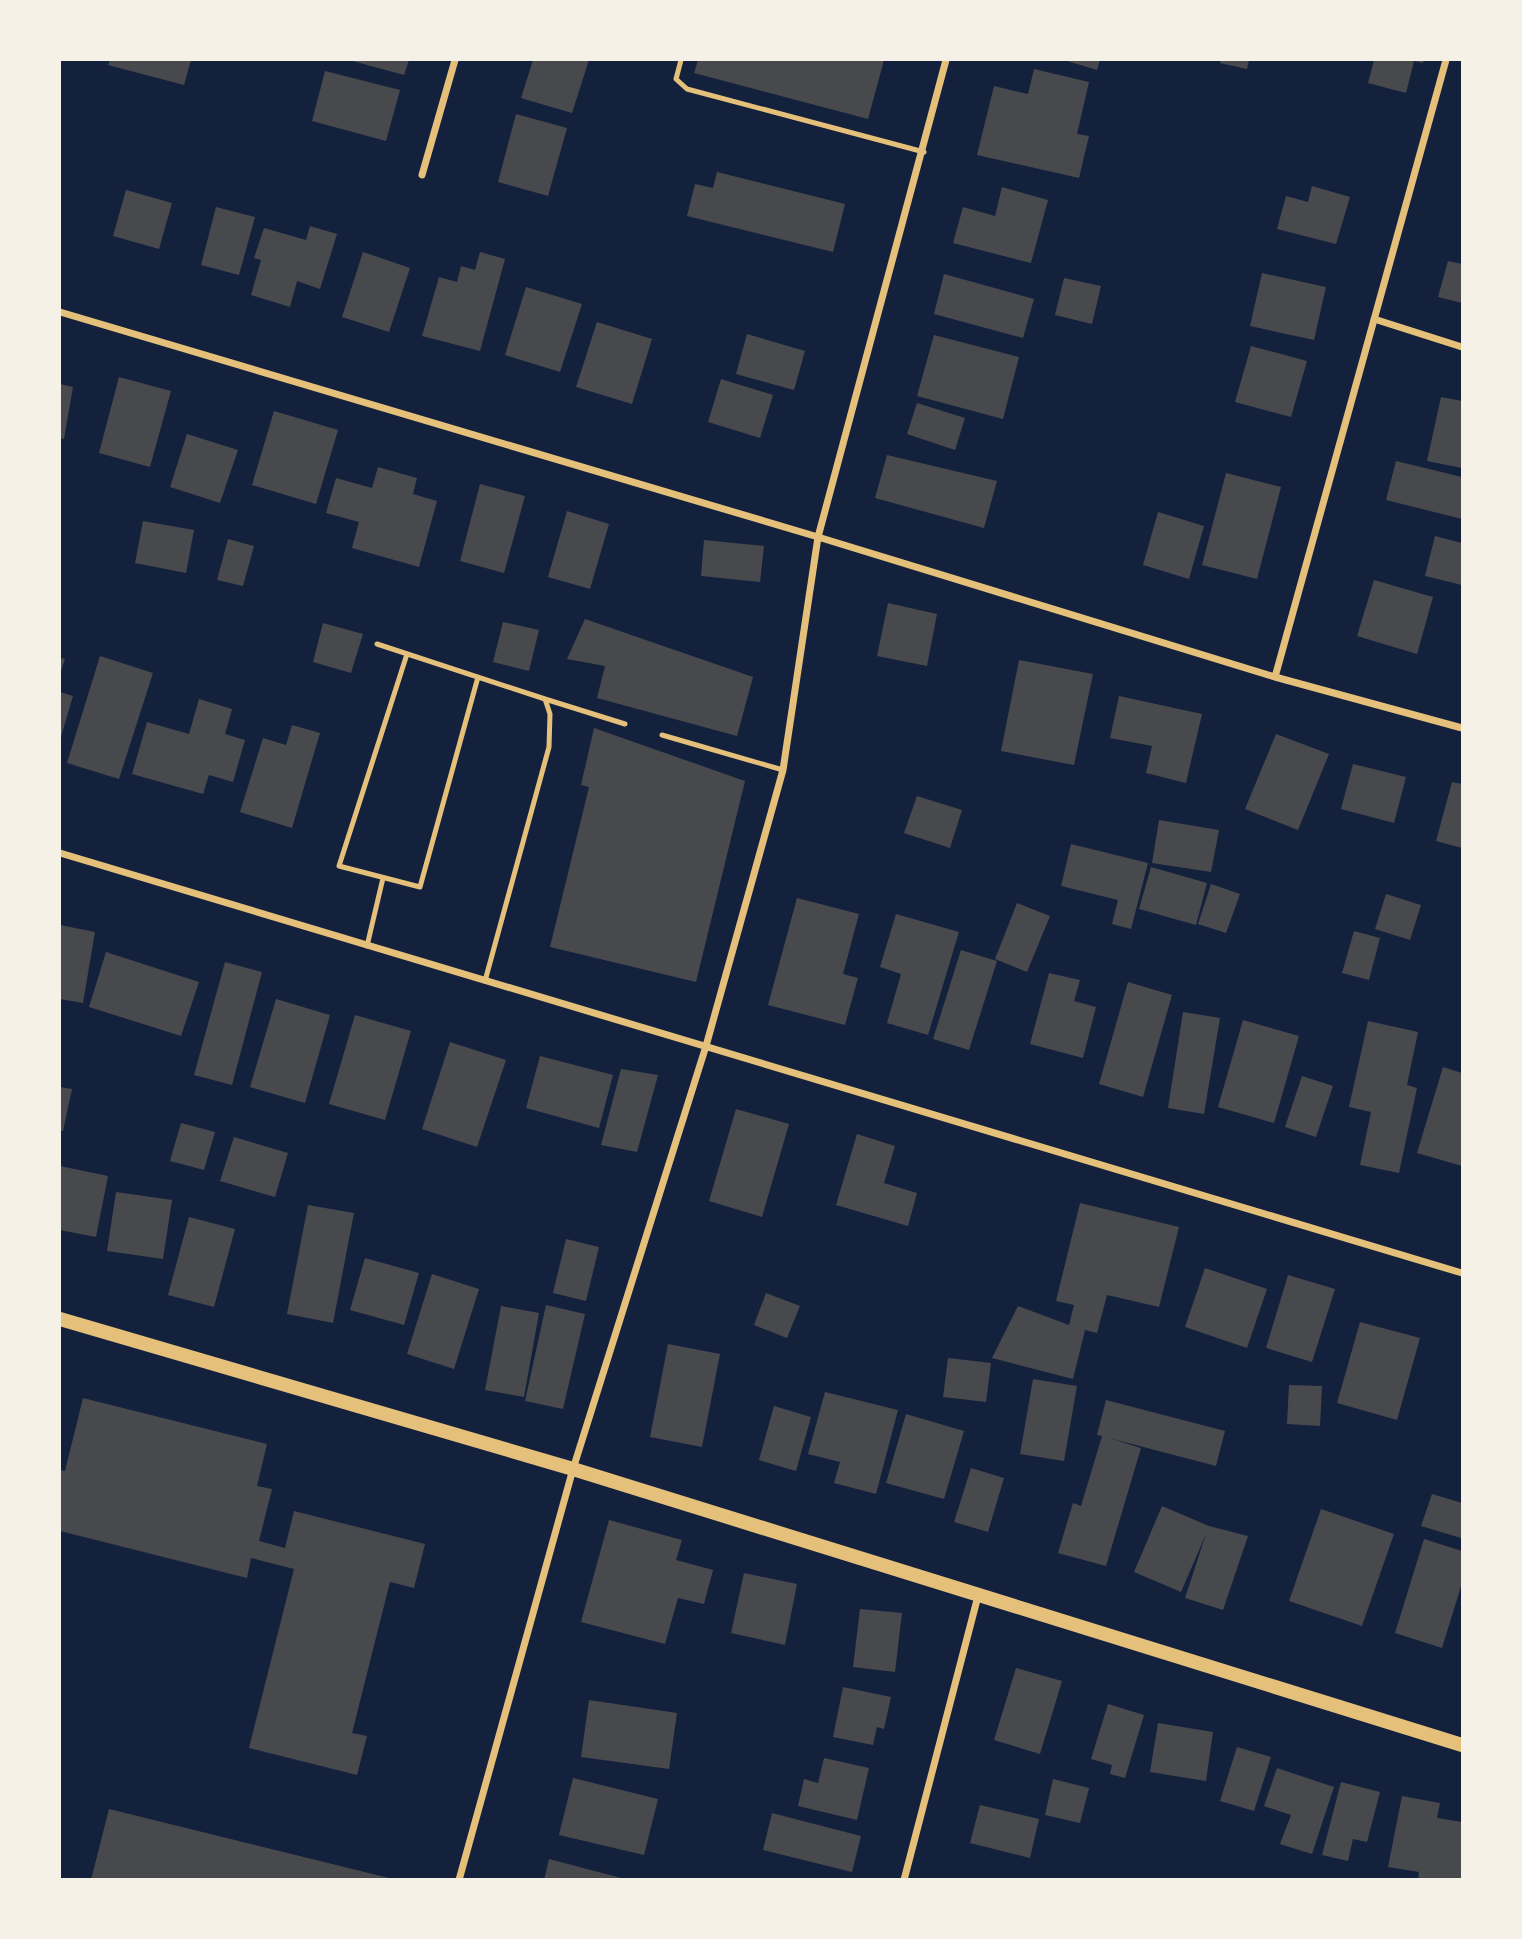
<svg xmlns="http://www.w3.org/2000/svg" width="1522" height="1939" viewBox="0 0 1522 1939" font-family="'Space Grotesk',sans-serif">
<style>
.building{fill:#48494c}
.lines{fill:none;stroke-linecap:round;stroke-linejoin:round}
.service{stroke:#e5c07b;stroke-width:5}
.minor{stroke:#e5c07b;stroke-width:7}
.secondary{stroke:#e5c07b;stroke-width:14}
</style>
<rect width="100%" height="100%" fill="#14213d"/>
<path class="building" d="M110,60H191L184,85L108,65Z
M349,60H409L404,75Z
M533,60H589L572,113L521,98Z
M698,60H884L868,119L694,73Z
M1064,60H1100L1097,70Z
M1221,60H1249L1247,69L1220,63Z
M1374,60H1424L1423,63L1414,61L1406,93L1368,83Z
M1034,69L1089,82L1077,134L1089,136L1079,178L977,155L994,86L1028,94Z
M325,71L400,90L386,141L312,121Z
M516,114L567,128L548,196L498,182Z
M717,172L845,204L833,252L687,216L695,184L713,188Z
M1312,186L1350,197L1336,244L1277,229L1286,196L1308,202Z
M1002,187L1048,200L1031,263L953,243L963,207L995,216Z
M126,190L172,203L159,249L113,236Z
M216,207L255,217L239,275L201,265Z
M310,226L337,234L320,289L297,281L290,307L251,295L261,260L254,258L264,228L306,240Z
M363,252L410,268L389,332L342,317Z
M480,252L505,259L480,351L422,336L439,277L457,282L461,266L475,270Z
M1448,261L1462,264V303L1438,297Z
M1262,273L1326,287L1314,340L1250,326Z
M944,274L1034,299L1023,338L934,314Z
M1064,278L1101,286L1092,324L1055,315Z
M526,287L582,304L560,372L505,355Z
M597,322L652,339L632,404L576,387Z
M747,334L805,351L794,390L736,374Z
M934,335L1019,357L1003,419L917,396Z
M1251,346L1307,361L1291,417L1235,402Z
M119,377L171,391L150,467L99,453Z
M721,379L773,395L760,438L708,422Z
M60,384L73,387L64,439L60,438Z
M1441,397L1462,401V468L1427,461Z
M917,403L965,418L955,450L907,434Z
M274,411L338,430L316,504L252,485Z
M187,434L238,450L220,503L170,487Z
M887,455L997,481L984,528L875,498Z
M1396,461L1462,477V519L1386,500Z
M378,467L417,478L413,494L437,501L419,567L352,548L359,522L326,513L336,478L372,488Z
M1226,473L1281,487L1257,579L1202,565Z
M480,484L525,496L504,573L460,561Z
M567,511L609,524L590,589L548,577Z
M1158,512L1204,526L1189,579L1143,565Z
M143,521L194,530L186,573L135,563Z
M1435,536L1462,543V585L1425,576Z
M228,539L254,546L243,586L217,580Z
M704,540L764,546L760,582L701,576Z
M1374,580L1433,597L1417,654L1357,636Z
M888,603L937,614L927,666L877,656Z
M585,619L753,677L737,736L597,698L605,666L567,659Z
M503,622L539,630L529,671L493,662Z
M323,623L363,634L351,673L313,662Z
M100,656L153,673L119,779L67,763Z
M60,658L65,659L60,674Z
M1019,660L1093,674L1074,765L1001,751Z
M60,692L73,696L60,740Z
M1119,696L1202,714L1186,783L1146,773L1152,746L1110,738Z
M199,699L232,709L225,734L245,740L233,782L209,775L203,794L132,774L147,722L189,734Z
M292,725L320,733L292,828L240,812L263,738L286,745Z
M594,728L745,781L696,982L550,947L589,787L581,785Z
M1276,734L1329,754L1298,830L1245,809Z
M1353,764L1406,777L1394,823L1341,809Z
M1452,782L1462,784V848L1436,841Z
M917,796L962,810L950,848L904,833Z
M1159,820L1219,830L1211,872L1152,863Z
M1071,844L1148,863L1131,929L1112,924L1118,900L1061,886Z
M1151,867L1207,883L1196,925L1139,909Z
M1211,884L1240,894L1226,933L1198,924Z
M1386,894L1421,905L1410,940L1375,929Z
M797,898L859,914L843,974L858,978L845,1025L768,1005Z
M1017,903L1050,916L1027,972L995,959Z
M896,914L959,932L928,1035L887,1023L901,974L880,967Z
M60,925L95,932L83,1003L60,999Z
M1354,931L1380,938L1369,980L1342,973Z
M961,950L997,961L969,1050L933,1039Z
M106,952L199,982L181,1036L89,1007Z
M225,962L262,972L232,1085L194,1075Z
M1049,973L1080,980L1074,1001L1096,1007L1083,1058L1030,1044Z
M1128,982L1172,995L1143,1097L1099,1084Z
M276,999L330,1015L305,1103L250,1087Z
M1183,1012L1220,1018L1204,1114L1168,1108Z
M355,1015L411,1031L385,1120L329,1104Z
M1243,1020L1299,1036L1274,1123L1218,1107Z
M1368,1021L1418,1032L1407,1085L1417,1088L1399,1173L1360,1165L1371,1112L1349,1107Z
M450,1042L506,1060L477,1147L422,1129Z
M540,1056L613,1075L599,1128L526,1108Z
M1443,1067L1462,1073V1166L1417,1153Z
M621,1069L658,1075L637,1152L601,1145Z
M1302,1076L1333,1086L1316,1137L1285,1127Z
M60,1087L72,1089L63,1131H60Z
M736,1109L789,1124L762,1217L709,1201Z
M181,1123L215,1132L204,1170L170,1161Z
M857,1134L895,1146L884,1183L917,1193L908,1226L836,1205Z
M234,1137L288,1153L275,1197L220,1181Z
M60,1166L108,1176L96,1237L60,1230Z
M116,1192L172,1200L163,1259L107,1251Z
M1080,1203L1179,1227L1159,1307L1107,1295L1097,1333L1085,1330L1073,1379L992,1358L1018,1306L1069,1325L1074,1305L1056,1301Z
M308,1205L354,1213L333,1323L287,1314Z
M189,1217L235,1229L214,1307L168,1295Z
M566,1239L599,1247L586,1301L553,1293Z
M365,1258L419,1273L404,1325L350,1310Z
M1205,1268L1267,1289L1247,1348L1185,1327Z
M432,1274L479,1289L454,1369L407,1354Z
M1288,1275L1335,1289L1312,1362L1266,1348Z
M766,1293L800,1306L787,1338L754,1325Z
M546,1305L585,1314L563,1409L525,1401Z
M501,1306L539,1313L524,1397L485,1390Z
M1360,1322L1420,1338L1397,1420L1337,1403Z
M668,1344L720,1354L702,1447L650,1437Z
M948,1358L991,1363L986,1402L943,1397Z
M1033,1379L1077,1386L1064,1461L1020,1454Z
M1289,1385L1322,1386L1320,1426L1287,1424Z
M825,1392L898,1410L876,1494L834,1483L840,1462L808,1454Z
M83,1398L267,1444L257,1486L272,1489L259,1541L285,1548L294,1511L425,1544L414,1588L390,1582L352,1733L367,1736L357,1775L249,1748L294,1569L251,1558L247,1578L60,1531V1470L65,1471Z
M1106,1400L1225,1431L1216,1466L1109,1438L1141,1448L1106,1566L1058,1553L1073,1503L1081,1506L1102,1436L1097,1435Z
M774,1406L811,1417L796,1471L759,1460Z
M906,1414L964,1431L944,1499L886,1483Z
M971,1468L1004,1478L988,1532L954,1522Z
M1432,1494L1462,1503L1461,1538L1421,1526Z
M1162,1506L1209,1526L1248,1536L1223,1610L1185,1598L1206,1534L1181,1592L1134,1572Z
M1321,1509L1394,1534L1362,1626L1289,1601Z
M609,1520L682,1540L676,1560L713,1570L704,1604L678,1598L665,1644L581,1622Z
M1424,1539L1462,1551V1583L1442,1648L1395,1633Z
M744,1573L797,1584L785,1645L731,1633Z
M860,1609L902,1613L895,1672L853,1667Z
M1016,1668L1062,1681L1040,1754L994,1740Z
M843,1687L891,1697L884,1729L877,1727L873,1745L833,1737Z
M589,1700L677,1713L669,1769L581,1757Z
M1108,1704L1144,1715L1125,1778L1110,1774L1112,1765L1091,1759Z
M1158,1723L1213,1732L1206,1781L1150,1772Z
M1237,1747L1271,1757L1254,1811L1220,1801Z
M824,1758L869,1768L857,1820L798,1806L804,1779L818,1783Z
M1277,1768L1334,1787L1312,1854L1280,1844L1291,1815L1264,1806Z
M573,1778L658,1799L644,1855L559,1835Z
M1053,1779L1089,1788L1080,1823L1045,1815Z
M1341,1782L1380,1792L1367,1842L1353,1839L1348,1861L1322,1855Z
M1402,1796L1440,1803L1437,1818L1462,1822V1880H1418L1419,1872L1388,1867Z
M980,1805L1039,1819L1030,1858L970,1843Z
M109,1809L393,1879V1880H91Z
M772,1813L861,1836L852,1872L763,1850Z
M549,1859L625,1879V1880H544Z"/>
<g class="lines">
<path class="service" d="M681,60L676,79L687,89L924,152
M377,644L545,699L550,714L549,747L485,981
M407,654L339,866L420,887L478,677
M545,699L625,724
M662,735L783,770
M367,946L383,878"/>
<path class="minor" d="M422,175L455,60
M60,312L818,537L1275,677L1462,728
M1374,319L1462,347
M1275,677L1446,60
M60,853L1462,1273
M459,1880L573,1469L706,1046L783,770L818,537L946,60
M904,1880L978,1596"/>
<path class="secondary" d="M60,1319L573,1469L1462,1745"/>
</g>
<rect width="1522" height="1939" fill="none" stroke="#f6f1e7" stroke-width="122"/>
</svg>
